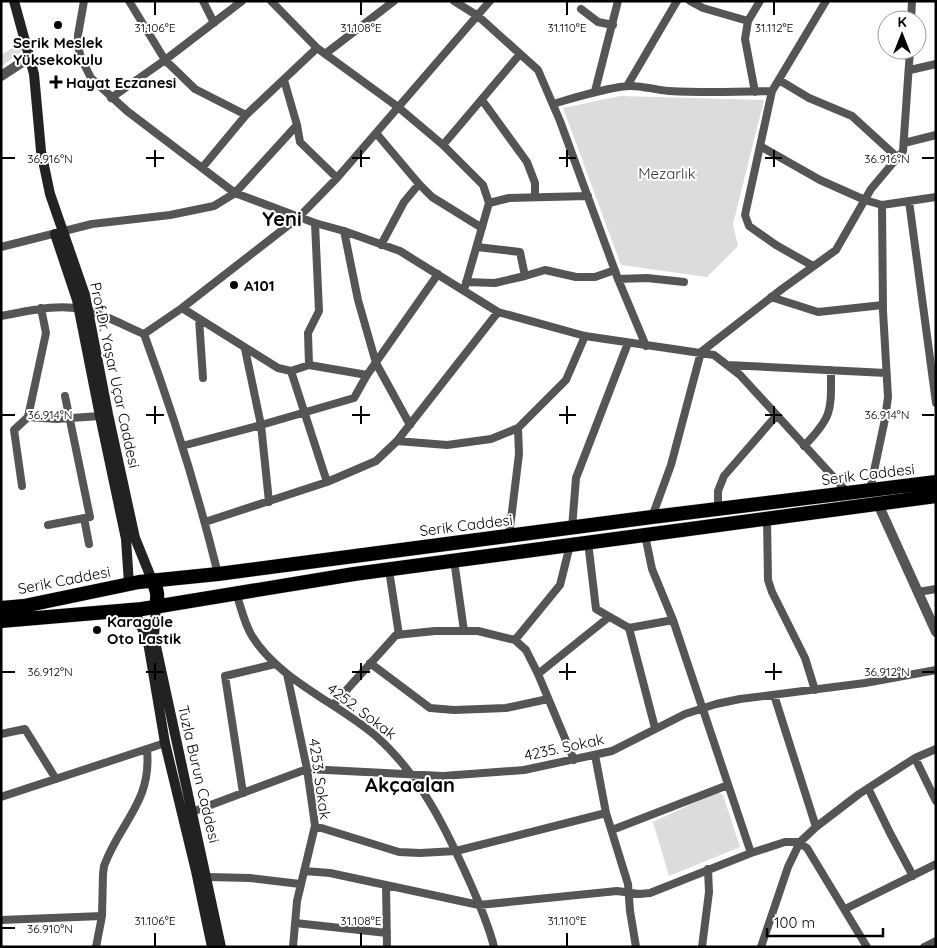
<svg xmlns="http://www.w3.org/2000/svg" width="937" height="948" viewBox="0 0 937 948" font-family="Quicksand,sans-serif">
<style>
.green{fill:#dcdcdc}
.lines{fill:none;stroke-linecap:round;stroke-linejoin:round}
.trunk-casing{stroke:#dbdbdb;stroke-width:15}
.minor{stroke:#555;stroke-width:8}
.tertiary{stroke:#555;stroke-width:10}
.secondary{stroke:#222;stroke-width:10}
.trunk{stroke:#000;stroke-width:14}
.ticks{fill:none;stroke:#000;stroke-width:2}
.poi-dot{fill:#000;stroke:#fff;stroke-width:2}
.labels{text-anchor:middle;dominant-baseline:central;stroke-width:4;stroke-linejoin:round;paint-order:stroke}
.poi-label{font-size:15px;font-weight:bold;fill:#000;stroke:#fff;text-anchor:start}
.park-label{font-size:15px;fill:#333;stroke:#fff}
.street-label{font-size:15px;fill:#000;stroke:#fff}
.district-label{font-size:20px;font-weight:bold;fill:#000;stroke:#fff}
.ticks-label{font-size:12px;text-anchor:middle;fill:#000;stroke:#fff;stroke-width:4;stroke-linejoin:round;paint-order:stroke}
</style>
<rect width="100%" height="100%" fill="#fff"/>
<path class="green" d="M19,44L23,50L1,67V55Z
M620,96L764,100L733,224L738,246L707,277L621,265L563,108Z
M717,792L723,795L740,847L669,876L653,822Z"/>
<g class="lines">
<g class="trunk-casing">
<path id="trunk" d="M152,580C158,590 158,596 156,607
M1,608L24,606L139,582L218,574L652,517L936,482
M1,621L142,609L354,574L936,496"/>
</g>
<path class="minor" d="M84,1L78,35V46L81,58L91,78L127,111L235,193L315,223L344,231L400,251L498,312L585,336L714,355L740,375L848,493
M129,1L165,60L195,89L246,115
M203,1L214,23
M271,1L317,48L398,107L443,145L483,185L489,203L464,290
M454,1L478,16L538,70L560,121L618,279L646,346
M690,1L703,8L748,21
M581,9L598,22L613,25
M911,20L912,1
M325,54L394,1
M910,70L936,64
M284,80L297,125L300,142L337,178
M779,80L809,98L852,116L898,158
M627,86L677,1
M595,91L618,1
M755,92L745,39L748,21L760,1
M111,98L165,60L242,1
M482,100L527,162L535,183V197
M553,104C577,97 601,89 627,86C642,85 654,90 669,91C703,93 738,92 772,91
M376,133L419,184L432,197L482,228
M904,143L936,135
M443,145L520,54
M760,146L820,180L865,200L882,205L936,197
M202,168L246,115L317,48
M909,201L936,403
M489,203L509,198L588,196
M344,231L358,300L376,363L410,425
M381,245L404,202L419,184
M1,247L92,224L170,215L214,206L235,193L297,125
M477,247L520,252L525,276L545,270L576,277H595L615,270
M813,266L776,245L749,226L745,215L772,91L826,1
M618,279L647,278L684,282
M466,282L495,283L525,276
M771,297L818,312L883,305
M182,308L278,368L291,371L309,365L308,333L319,311L315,223
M1,316C29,311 58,303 86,310C106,315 125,326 144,334L182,308L299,217L337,178L490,1
M199,319L203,378
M144,334C173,413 198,493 218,574
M245,349L261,425L269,502
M309,365L367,375
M727,365L886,373
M291,371L327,482
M28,417L57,419L100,416
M397,441L447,445L491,439L518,428L566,380L585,336
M182,446L261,425L354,398L367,375L438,274
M804,446C833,416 831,411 831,370
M22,486L14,430L28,417L46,333L41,308
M870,490L885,419L888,397L883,311L882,205
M718,509V491L724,476L776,416
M652,517L671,465L701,352L782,289L836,250L871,189L903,151L910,50
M84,518L89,544
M767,518L768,580L772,592L805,658L815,690
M205,522L327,482L376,461L397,441L498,312
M48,525L90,517L65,396
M572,528L576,478L628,343
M645,535L652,569L673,620L751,853
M509,536L519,454L518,428
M588,542L596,609L629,628L655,728
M454,560L464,631
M389,570L399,635
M918,592L936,589
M236,593C241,607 244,623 252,636C280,681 338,703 377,737C422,777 448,833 472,887C480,906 489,926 494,947
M629,628L673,620
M515,640L560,585L570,545
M370,663L430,708L454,710L506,708L548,699
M287,674L307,769L314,818L315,826L297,901L293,947
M538,674L609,617
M774,695L816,827
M333,705L396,635L435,631H478L515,640L526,650L538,674L574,760
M1,734L25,729L56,779
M595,755L606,813L628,884L630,911L636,947
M915,758L936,801
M868,788L890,833L913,876
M243,793L225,676L275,664
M1,797L165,743
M192,812L307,769L443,776L524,770L612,751L685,714L716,704L740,699L865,683L936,670
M315,826L399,852L420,853L456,851L606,813
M612,830L728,785
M304,871L330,873L479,905L617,891L639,894L650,893L751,853L785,842H798L807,848L867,947
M207,877L250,878L300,884
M386,885L387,947
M845,909L936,864
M1,920L102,916
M295,923L387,933
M96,947L102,916L103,874L104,866C120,822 152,802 147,750
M702,947L709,892L708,869
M761,947L788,867L800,842L816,827L859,794L915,758L936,749
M924,947L936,941"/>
<path class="tertiary" d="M1,76L30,57
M878,504L936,632"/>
<path class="secondary" d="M14,1L34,74L41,151L50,194L85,295L108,414L135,538L152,580
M55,234L77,300L100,416L126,539L129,584
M156,607L154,637L221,947
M134,610L148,642L165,743L196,871L212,947"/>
<use href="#trunk" class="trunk"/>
</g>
<path class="ticks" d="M155,2V15M361,2V15M567,2V15M774,2V15M155,150V167M361,150V167M567,150V167M774,150V167M2,158H15M146,158H164M352,158H370M559,158H576M765,158H782M922,158H934M155,406V424M361,406V424M567,406V424M774,406V424M2,415H15M146,415H164M352,415H370M559,415H576M765,415H782M922,415H934M155,663V680M361,663V680M567,663V680M774,663V680M2,672H15M146,672H164M352,672H370M559,672H576M765,672H782M922,672H934M2,928H15M155,933V946M361,933V946M567,933V946"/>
<g class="poi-dot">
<circle cx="58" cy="25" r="5"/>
<path d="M53.5 74.5h5v5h5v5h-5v5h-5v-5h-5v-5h5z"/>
<circle cx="234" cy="285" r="5"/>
<circle cx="97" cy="630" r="5"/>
</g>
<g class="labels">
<g class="poi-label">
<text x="58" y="42" text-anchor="middle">Serik Meslek<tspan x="58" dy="17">Yüksekokulu</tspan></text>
<text x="66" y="82">Hayat Eczanesi</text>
<text x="244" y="285">A101</text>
<text x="107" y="621">Karagüle<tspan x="107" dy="17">Oto Lastik</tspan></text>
</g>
<g class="park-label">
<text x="667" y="173">Mezarlık</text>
</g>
<g class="street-label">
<text transform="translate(115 375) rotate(78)">Prof.Dr. Yaşar Uçar Caddesi</text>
<text transform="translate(868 474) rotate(-7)">Serik Caddesi</text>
<text transform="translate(466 525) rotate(-7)">Serik Caddesi</text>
<text transform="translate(64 580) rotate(-11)">Serik Caddesi</text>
<text transform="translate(362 711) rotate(37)">4252. Sokak</text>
<text transform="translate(564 747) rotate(-12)">4235. Sokak</text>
<text transform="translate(199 774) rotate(77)">Tuzla Burun Caddesi</text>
<text transform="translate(320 779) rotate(82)">4253. Sokak</text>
</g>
<g class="district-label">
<text x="282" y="218">Yeni</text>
<text x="410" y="784">Akçaalan</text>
</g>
</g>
<g class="ticks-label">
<text x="155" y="32">31.106°E</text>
<text x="361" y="32">31.108°E</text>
<text x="567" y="32">31.110°E</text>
<text x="774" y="32">31.112°E</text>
<text x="50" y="163">36.916°N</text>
<text x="887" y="163">36.916°N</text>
<text x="50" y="419">36.914°N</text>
<text x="887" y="419">36.914°N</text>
<text x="50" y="676">36.912°N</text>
<text x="887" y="676">36.912°N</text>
<text x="155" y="925">31.106°E</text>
<text x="361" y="925">31.108°E</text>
<text x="567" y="925">31.110°E</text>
<text x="50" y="933">36.910°N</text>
</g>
<rect width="937" height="948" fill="none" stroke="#000000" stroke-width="5"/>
<g transform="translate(902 35)"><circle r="24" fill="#ffffff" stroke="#999999"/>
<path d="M0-4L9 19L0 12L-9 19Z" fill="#000000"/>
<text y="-8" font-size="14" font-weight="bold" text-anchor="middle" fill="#000000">K</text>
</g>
<path d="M767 928v8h116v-8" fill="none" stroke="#000000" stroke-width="2.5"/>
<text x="774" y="928" font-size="15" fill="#000000" stroke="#ffffff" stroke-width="4" paint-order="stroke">100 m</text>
</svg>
